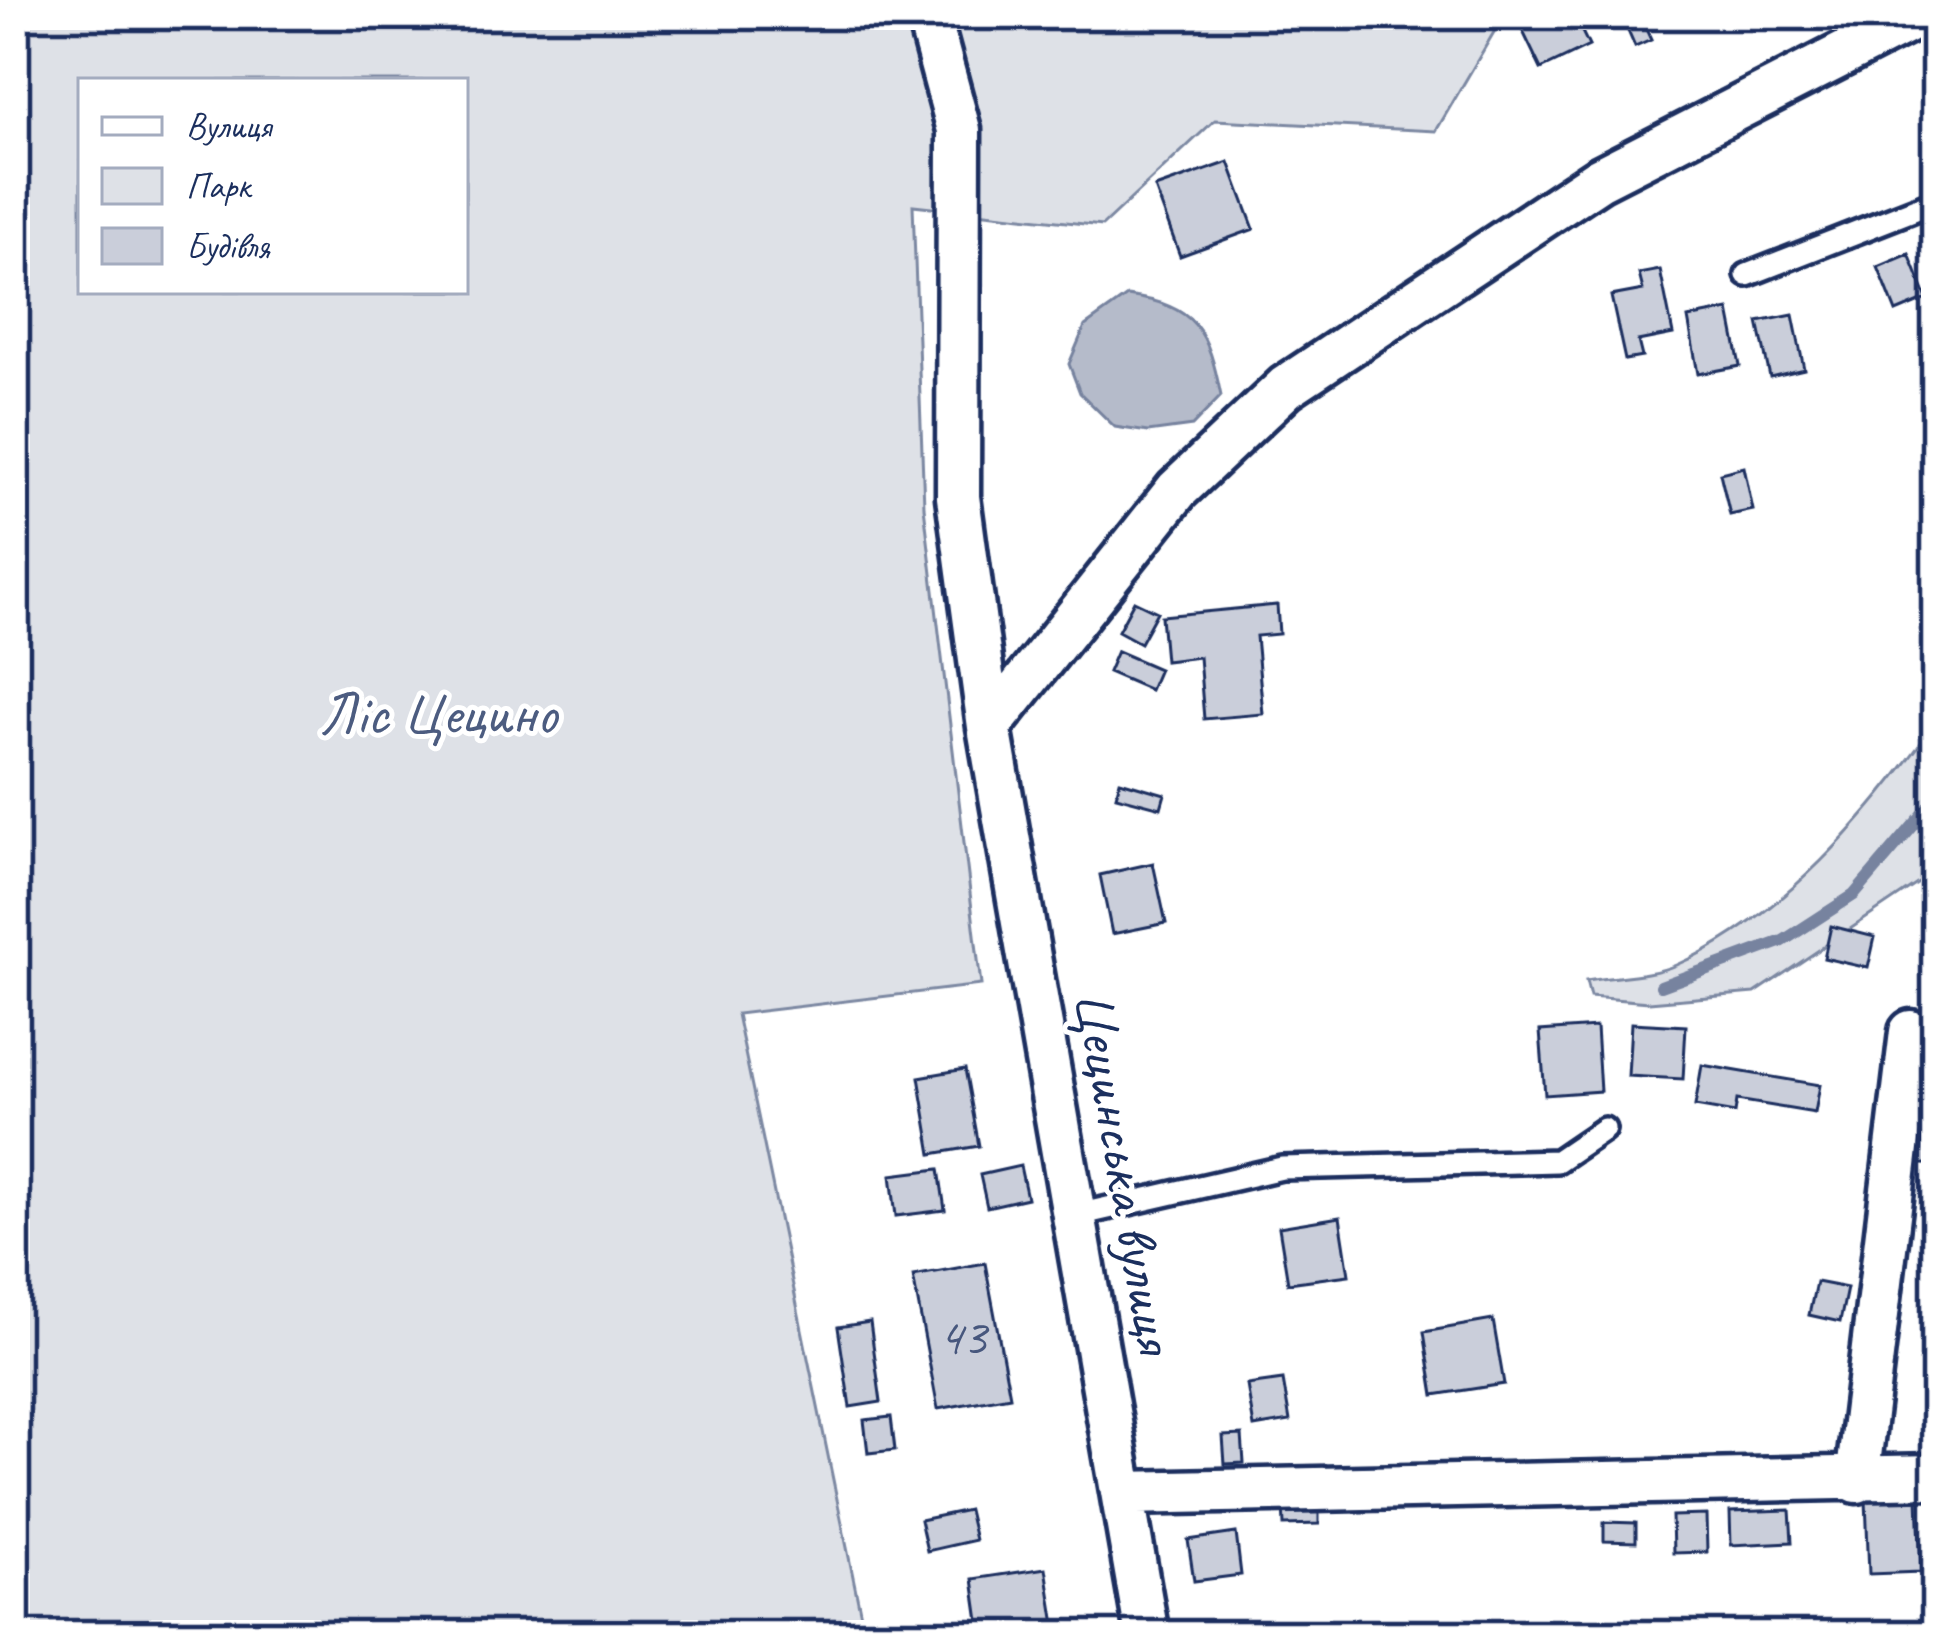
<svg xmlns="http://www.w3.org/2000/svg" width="1951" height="1650" viewBox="0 0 1951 1650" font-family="Caveat,sans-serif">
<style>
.green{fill:#dee1e7;stroke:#7c88a2;stroke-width:3;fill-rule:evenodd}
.water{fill:#b5bbca;stroke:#77839f;stroke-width:3}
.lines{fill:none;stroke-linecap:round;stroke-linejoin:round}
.stream{stroke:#77839f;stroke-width:12}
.building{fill:#caceda;stroke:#1b2f5e;stroke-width:3}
.service-casing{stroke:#1b2f5e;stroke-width:30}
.minor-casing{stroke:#1b2f5e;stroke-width:51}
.service{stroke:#fff;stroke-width:21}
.minor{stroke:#fff;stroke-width:42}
.labels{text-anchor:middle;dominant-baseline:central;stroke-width:10;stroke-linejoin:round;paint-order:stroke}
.number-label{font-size:54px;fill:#47577d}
.park-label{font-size:60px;fill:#4c5c80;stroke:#fff}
.street-label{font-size:60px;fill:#1b2f5e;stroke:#fff}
</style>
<rect width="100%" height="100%" fill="#fff"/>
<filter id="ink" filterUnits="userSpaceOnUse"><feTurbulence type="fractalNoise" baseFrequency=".00833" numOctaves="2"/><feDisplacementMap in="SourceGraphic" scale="24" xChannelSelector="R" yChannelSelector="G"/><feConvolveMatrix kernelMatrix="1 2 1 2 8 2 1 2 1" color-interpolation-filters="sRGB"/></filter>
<g filter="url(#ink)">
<path class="green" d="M15,15H1504L1436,131L1215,120L1102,226L913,205L924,507L981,985L737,1014L865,1635H15ZM81,81H465V291H81Z
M1936,722V860L1920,882L1755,993L1649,1002L1590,997L1586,981C1614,976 1651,976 1676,965C1783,918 1870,815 1936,722Z"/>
<path class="water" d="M1127,296C1197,305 1208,331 1221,396L1192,426L1148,432L1115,427L1080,393L1069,364L1085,326Z"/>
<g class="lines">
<path class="stream" d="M1661,986L1783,941L1854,895L1936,799"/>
</g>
<path class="building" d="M1526,15H1574L1589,46L1541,69L1517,19Z
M1621,15H1664L1665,18L1645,27L1651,40L1635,47Z
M1229,162L1254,229L1180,256L1155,188Z
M1909,254L1927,299L1896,312L1878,267Z
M1660,270L1673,334L1638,341L1642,357L1625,360L1611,296L1643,290L1639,274Z
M1729,310L1740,366L1698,374L1688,318Z
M1793,315L1804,369L1770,377L1758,322Z
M1744,467L1753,510L1730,515L1720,473Z
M1134,601L1157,612L1140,643L1118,631Z
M1277,605L1279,634L1256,636L1263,714L1204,719L1199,657L1165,661L1161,616Z
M1117,651L1159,669L1150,690L1108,672Z
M1120,781L1165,794L1161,808L1116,796Z
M1153,863L1166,923L1112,934L1100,875Z
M1831,926L1875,937L1868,968L1824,958Z
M1631,1023L1686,1026L1683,1079L1628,1076Z
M1596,1027L1600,1091L1545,1095L1540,1031Z
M1702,1065L1820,1085L1815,1113L1737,1100L1735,1113L1695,1106Z
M965,1069L979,1146L932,1154L919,1077Z
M1917,1120L1936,1122V1165L1912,1163Z
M1020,1166L1027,1198L987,1207L980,1175Z
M939,1169L945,1210L896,1216L891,1175Z
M1340,1217L1349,1275L1288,1283L1279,1227Z
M985,1263L1010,1396L938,1409L913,1276Z
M1816,1282L1847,1288L1840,1322L1809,1315Z
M1493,1320L1504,1384L1434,1395L1424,1332Z
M870,1322L881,1402L850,1407L838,1327Z
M1283,1380L1290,1421L1254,1427L1247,1385Z
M891,1417L895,1450L868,1453L864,1420Z
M1242,1435L1244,1463L1225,1464L1223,1436Z
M1918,1498L1921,1572L1869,1574L1866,1500Z
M1319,1505V1524L1284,1525L1283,1506Z
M968,1510L975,1540L927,1551L920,1520Z
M1790,1510L1792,1542L1731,1545L1730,1512Z
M1706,1515L1707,1552L1673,1553L1672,1516Z
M1604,1522L1636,1523V1542L1604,1541Z
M1236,1533L1241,1575L1194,1581L1188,1540Z
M1046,1568L1056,1631L981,1635L973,1579Z"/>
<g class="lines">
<g class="service-casing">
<path id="service" d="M1747,275L1936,201
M1073,1216L1282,1168L1557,1161L1604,1129"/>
</g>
<g class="minor-casing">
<path id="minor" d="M928,15L959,130L958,497L989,727L1147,1635
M989,727L1177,490L1286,387L1599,179L1920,15
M1857,1481L1911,1032
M1124,1493L1936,1476"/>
</g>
<use href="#service" class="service"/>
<use href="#minor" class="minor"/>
</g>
</g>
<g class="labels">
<g class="number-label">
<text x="962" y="1336">43</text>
</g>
<g class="park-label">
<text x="438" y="713">Ліс Цецино</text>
</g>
<g class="street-label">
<text transform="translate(1126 1171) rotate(80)">Цецинська вулиця</text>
</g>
</g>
<rect width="1951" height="1650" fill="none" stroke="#fff" stroke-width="60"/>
<rect x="30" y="30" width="1891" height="1590" fill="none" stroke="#1b2f5e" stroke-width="4.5" filter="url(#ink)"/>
<rect x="78" y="78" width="390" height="216" fill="#ffffff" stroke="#a4acbf" stroke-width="3"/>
<rect x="102" y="117" width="60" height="18" fill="#ffffff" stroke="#a4acbf" stroke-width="3"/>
<text x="186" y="138" font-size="36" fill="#1b2f5e">Вулиця</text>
<rect x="102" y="168" width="60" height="36" fill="#dee1e7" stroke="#a4acbf" stroke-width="3"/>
<text x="186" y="198" font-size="36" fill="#1b2f5e">Парк</text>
<rect x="102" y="228" width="60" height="36" fill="#caceda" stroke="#a4acbf" stroke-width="3"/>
<text x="186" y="258" font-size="36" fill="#1b2f5e">Будівля</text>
</svg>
